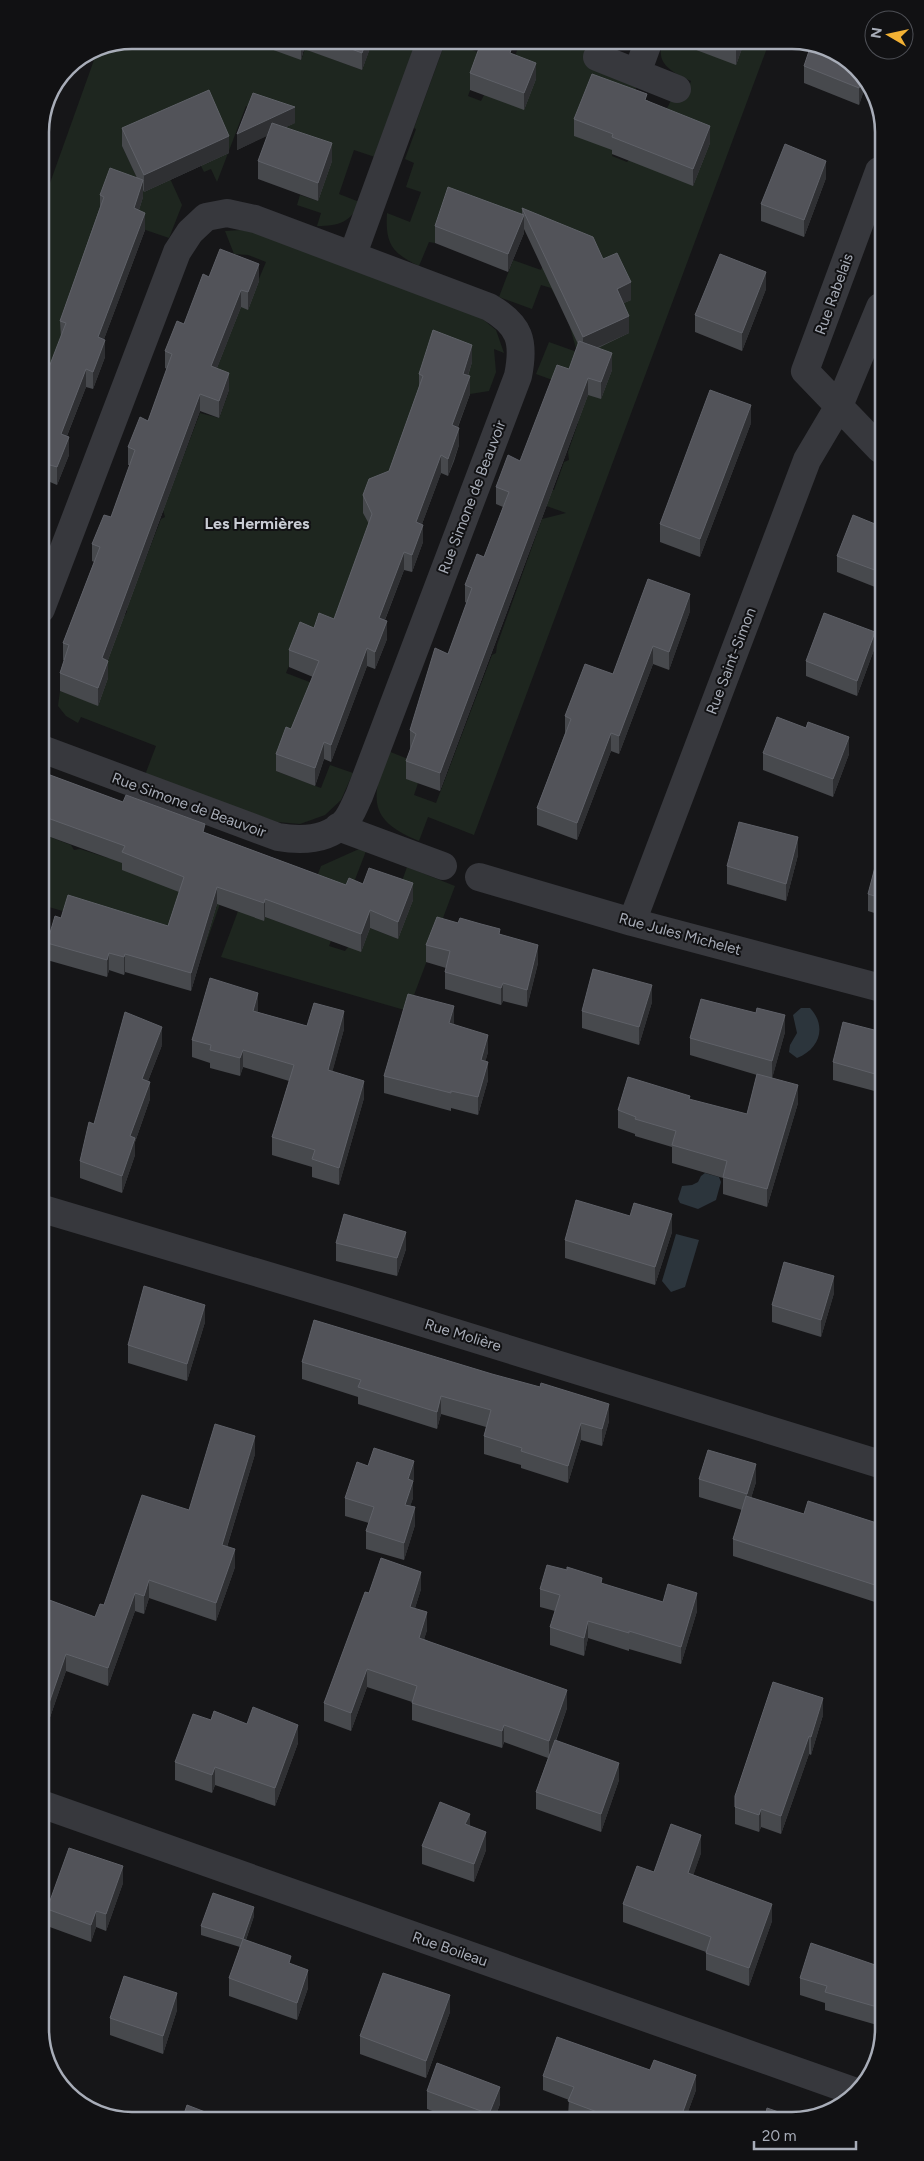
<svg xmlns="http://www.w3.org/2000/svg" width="924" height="2161" viewBox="0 0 924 2161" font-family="Figtree,sans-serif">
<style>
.green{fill:#1e261f}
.water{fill:#2c353c}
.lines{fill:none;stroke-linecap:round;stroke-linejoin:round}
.minor{stroke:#37383d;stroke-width:28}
.wall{fill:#47494d}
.shaded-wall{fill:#2f3033}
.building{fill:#525359;stroke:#5f6168}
.labels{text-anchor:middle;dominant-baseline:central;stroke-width:4;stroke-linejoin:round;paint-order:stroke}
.street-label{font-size:15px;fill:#a8adb8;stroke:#111113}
.neighbourhood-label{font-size:16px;font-weight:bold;fill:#c9ccd4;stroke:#111113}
.rim{fill:none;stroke:#a8adb8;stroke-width:2.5}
</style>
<rect width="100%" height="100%" fill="#161618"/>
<path class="green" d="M131,40H235L244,43L245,40H265L301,60L305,49L362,70L373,40H416L378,158L354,150L339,194L362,203C348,222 341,226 317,226L321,213L297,205L300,195L318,201L287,145L281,118L246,106L217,182L211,169L204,172L201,166L122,146L140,184L167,172L182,205L169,238L134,226L61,338L41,403L40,211L99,46Z
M446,40H466L464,47L483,54L468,96L481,101L484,95L510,69L521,40H635C623,56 605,46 590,42L585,60L638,82L612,156L627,162L660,123L673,96L684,100L691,81C673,72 654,65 663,40H770L474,835L428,817L419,841C367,820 371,798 388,751L413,761L418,783L414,795L436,803L492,655L496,653L497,645L542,519L566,513L530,500L536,484L554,490L564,462L569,460L568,452L578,423L563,417L569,386L536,374L549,342L577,352L570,327L630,299L564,293L556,297L551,288L541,285L532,309L499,297L513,260L541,270L553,238L525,226L449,205L435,243L429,242L419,266C392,253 385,244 387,213L410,222L421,192L406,187L414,163L405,159L416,129L414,128Z
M241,230L257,233L480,317L496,330L504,353L494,349L496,372L489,391L470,394L463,391L376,523L334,636L300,639L286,673L312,683L276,771L321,788L330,765L353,773L341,800L325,815L300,824L277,822L145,775L156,746L81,717L78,723L66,716L58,706L60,691L98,705L89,671L127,612V606L161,519L165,517L163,510L200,413L219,418L229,391L211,383L235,322L223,317L258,281L266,262L248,255L234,254L225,231Z
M42,834L71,845L74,850L80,849L108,858L116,839L221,901L203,952L42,905Z
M359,849L366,851L346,903L312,890L321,866Z
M407,867L455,886L408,1011L221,957L254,868L263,921L265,917L331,941L329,946L345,951L348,947L370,928L398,939L397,895Z"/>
<path class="water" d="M801,1008H810C827,1026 820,1049 797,1058L789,1052L790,1045L797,1033L793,1015Z
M705,1173L719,1177L721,1182L716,1200L698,1209L680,1203L678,1199L682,1186L692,1185L698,1182L701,1176Z
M676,1234L699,1240L685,1287L671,1292L662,1281Z"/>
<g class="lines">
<path class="minor" d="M649,40L637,73L677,89
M597,57L637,73
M879,171L805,371L880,449
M353,254L431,40
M41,609L177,252L190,232L206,217L227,213L255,219L489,307C520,325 525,341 518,376L359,796C355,804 351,816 344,823C326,841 301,841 278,837L42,749
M338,827L443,866
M479,877L632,922L881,988
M632,922L807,460L839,406L880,307
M43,1209L346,1299L883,1465
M44,1805L856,2092"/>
</g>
<path class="wall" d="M246,40H373L362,70L304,49L301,60Z
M691,40H745L736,65L691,48Z
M512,54L536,79L524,110L470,90V73Z
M848,59L866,84L859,105L804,83V66Z
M647,100L710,143L693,186L612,154V150L574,136V119Z
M295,123L286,127L332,161L318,201L258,179V161L268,135L237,150V134Z
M122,128L229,153L144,192L143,190V197L139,210L145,230L104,339L105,357L93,389L86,387L67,436L69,455L57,485L50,482L41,507V388L61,338L60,321L100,207V195L137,178L122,146Z
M826,178L804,237L761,221V204Z
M522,208L603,259L631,300L624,303L629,333L598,348L612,370L601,399L588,395L440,791L406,779V761L411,748H410V730L448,654L467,603L465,602V585L484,557L503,507L496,504V487L520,461L569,369L578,344L524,229V233L508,272L435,243V226L522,215Z
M209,277L259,281L248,310L241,307L217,368L229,390L219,418L200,411L108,660V678L98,706L60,691V673L64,660H63V643L94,562L92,561V544L111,517L130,465H128V447L148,421L167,369L165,368V351L184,324Z
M766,289L742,351L695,332V315Z
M472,362L468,376L470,394L458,427L459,445L454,461L448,476L441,473L422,524L423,542L412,572L404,570L385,620L387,639L375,669L367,666L331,762L324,759L315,786L276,771V754L291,729L313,677L289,667V650L314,628L334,619L369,524L363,513V495L389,471L419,387V374Z
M751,423L700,557L660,542V524Z
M880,526V589L837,572V556Z
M690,611L669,670L653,664L619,754L611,751L577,840L537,825V808L565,733V716L613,674Z
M875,647L857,696L806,676V661Z
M763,753L849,754L833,797L763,770Z
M42,772L346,885L363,884L413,900L398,939L370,928L361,952L265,917L264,921L217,904L191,991L125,972L124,975L109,970L107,977L47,960V943L61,918L168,926L179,892L122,870V863L42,834Z
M881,844V915L868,911V894Z
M798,855L786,901L727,884V866Z
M500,934L538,963L527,1007L503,1001L501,1005L445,989V972L446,968L426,962V945Z
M652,1002L639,1045L582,1028V1011Z
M258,1011L257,1012L307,1026L344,1029L332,1072L364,1098L339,1185L312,1177V1167L272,1155V1137L289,1081L243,1067L240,1076L210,1068V1063L192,1057V1040Z
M454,1023V1024L488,1052L485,1062L488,1080L478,1115L451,1108V1111L384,1093V1076Z
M785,1032L772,1078L798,1103L767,1207L723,1194V1178L672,1163V1147L635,1136V1134L618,1128V1110L747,1114L757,1075L690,1055V1038Z
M882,1032V1093L833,1080V1062Z
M162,1045L148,1081L150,1099L135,1142V1155L122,1193L80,1178V1161L94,1124Z
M672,1232L655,1285L565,1258V1240Z
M336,1243L406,1249L397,1276L336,1261Z
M834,1293L821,1337L772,1322V1305Z
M205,1322L187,1381L128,1363V1345Z
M302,1362L609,1421L602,1446L581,1440L568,1483L521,1468V1465L484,1454V1436L486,1427L441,1414L437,1429L358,1404V1397L302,1379Z
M255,1454L227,1547L235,1567L216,1621L149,1598L144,1614L135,1611L108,1686L66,1671L47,1726L44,1725V1598L95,1617L189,1510Z
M414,1478L413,1482V1498L410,1506L415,1525L404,1560L366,1549V1531L369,1523L345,1516V1498Z
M699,1479L756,1482L751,1498L804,1514L883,1525V1592H882L878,1603L733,1556V1539L742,1510L699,1497Z
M602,1584L663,1602L697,1611L681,1664L629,1649V1651L588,1638L584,1656L550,1645V1627L555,1611L540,1607V1589Z
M421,1589L415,1608L427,1630L424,1639L567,1708L556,1741L619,1780L601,1832L536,1809V1792L548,1758L504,1742L502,1748L412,1720V1702L367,1687L351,1731L324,1721V1703L369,1593Z
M823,1715L811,1755L809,1754L781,1834L761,1827L759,1832L735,1824V1796Z
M883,1716V1749L879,1747V1730Z
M211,1720L247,1724L298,1743L275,1806L215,1785L212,1793L175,1780V1762Z
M422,1846L486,1850L474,1882L422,1864Z
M701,1853L693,1875L772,1921L749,1986L706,1970V1952L623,1922V1904L654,1872Z
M123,1883L106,1931L96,1927L91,1942L47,1926V1909Z
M254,1916L246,1940L291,1964L308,1988L297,2020L229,1996V1978L240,1947L201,1935V1926Z
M884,1968V2027L825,2010V2003L800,1995V1978Z
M177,2010L163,2054L110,2035V2018Z
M450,2012L426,2078L360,2054V2036Z
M543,2076L696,2090L686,2117L573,2118L568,2116L569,2100L543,2090Z
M427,2091L500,2104L495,2118L454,2119L427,2109Z"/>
<path class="shaded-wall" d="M302,40H304V49L301,60V43Z
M367,40H373L362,70V53Z
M739,40H745L736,65V48Z
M536,63V79L524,110V93Z
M862,78L866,84L859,105V88Z
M295,107V123L237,150V134Z
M710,126V143L693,186V169Z
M229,136V153L144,192V175Z
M332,143V161L318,201V183Z
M826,161V178L804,237V220Z
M143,180V197L134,226V208Z
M145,213V230L98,355V337Z
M524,215V233L508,272V254Z
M259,264V281L248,310V292Z
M766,272V289L742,351V333Z
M631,282V300L617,306V289Z
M241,290V307L211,383V366Z
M629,316V333L583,354V337Z
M105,340V357L93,389V372Z
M472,345V362L463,391V374Z
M612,353V370L601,399V382Z
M86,369V387L61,451V434Z
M229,373V390L219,418V401Z
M470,376V394L452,442V425Z
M588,378V395L440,791V773Z
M200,394V411L102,676V658Z
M751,405V423L700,557V539Z
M459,428V445L448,476V459Z
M69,437V455L57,485V467Z
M441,455V473L416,540V522Z
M50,465V482L41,507V489Z
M423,525V542L412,572V555Z
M404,552V570L379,635V618Z
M690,594V611L669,670V652Z
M387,621V639L375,669V652Z
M875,632V647L857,696V681Z
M653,646V664L619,754V736Z
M367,648V666L331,762V745Z
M108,661V678L98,706V688Z
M611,733V751L577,840V823Z
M849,737V754L833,797V779Z
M324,742V759L315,786V768Z
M798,837V855L786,901V884Z
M413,883V900L398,939V922Z
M217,887V904L191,991V973Z
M265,899V917L264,921V903Z
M370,910V928L361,952V934Z
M538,945V963L527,1007V990Z
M109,953V970L107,977V960Z
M125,954V972L124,975V957Z
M503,983V1001L501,1005V988Z
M652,985V1002L639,1045V1027Z
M258,993V1011L253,1028V1011Z
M454,1006V1023L449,1041V1023Z
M344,1011V1029L328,1088V1070Z
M785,1015V1032L772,1079V1061Z
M162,1027V1045L142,1096V1079Z
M488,1035V1052L481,1078V1060Z
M243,1050V1067L240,1076V1058Z
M488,1062V1080L478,1115V1097Z
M364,1081V1098L339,1185V1168Z
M150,1082V1099L135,1142V1155L122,1193V1176L130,1136Z
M798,1085V1103L767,1207V1189Z
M672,1214V1232L655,1285V1267Z
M406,1232V1249L397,1276V1258Z
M834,1276V1293L821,1337V1320Z
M205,1305V1322L187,1381V1364Z
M441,1396V1414L437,1429V1412Z
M609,1404V1421L602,1446V1429Z
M581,1423V1440L568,1483V1466Z
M255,1436V1454L222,1563V1545Z
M414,1461V1478L413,1482V1498L405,1522V1505L408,1479Z
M756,1464V1482L747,1511V1494Z
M415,1507V1525L404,1560V1543Z
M235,1549V1567L216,1621V1603Z
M421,1572V1589L410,1624V1607Z
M882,1575V1592L878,1603V1586Z
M149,1580V1598L144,1614V1596Z
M135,1593V1611L108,1686V1668Z
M697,1593V1611L681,1664V1647Z
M427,1612V1630L419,1655V1638Z
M588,1621V1638L584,1656V1638Z
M66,1654V1671L47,1726V1709Z
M367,1669V1687L351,1731V1713Z
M567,1690V1708L549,1759V1741Z
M823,1698V1715L811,1755V1737Z
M298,1725V1743L275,1806V1788Z
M504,1725V1742L502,1748V1731Z
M809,1736V1754L781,1834V1816Z
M619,1763V1780L601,1832V1814Z
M215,1767V1785L212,1793V1775Z
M761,1809V1827L759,1832V1815Z
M470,1814V1832L465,1824Z
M486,1832V1850L474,1882V1864Z
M701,1835V1853L688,1891V1873Z
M123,1866V1883L106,1931V1914Z
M772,1904V1921L749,1986V1968Z
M254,1907V1916L243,1948V1939Z
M96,1911V1927L91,1942V1925Z
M308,1970V1988L297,2020V2003Z
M177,1993V2010L163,2054V2036Z
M450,1995V2012L426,2078V2061Z
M696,2075V2090L686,2117H681Z
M500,2087V2104L495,2118H489V2114Z"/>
<path class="building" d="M293,40H302L301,43Z
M328,40H367L362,53Z
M482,40H492L512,47L510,53L536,63L524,93L470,73Z
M715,40H739L736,48Z
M811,45L848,59L862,78L859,88L804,66Z
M592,74L647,94L645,100L710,126L693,169L612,137L613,134L574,119Z
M209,90L229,136L144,175L122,128Z
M253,93L295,107L237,134Z
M272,123L332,143L318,183L258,161Z
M785,144L826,161L804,220L761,204Z
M110,168L143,180L134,208L145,213L98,337L105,340L93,372L86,369L61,434L69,437L57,467L50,465L41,489V388L66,323L60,321L104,197L100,195Z
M448,187L524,215L508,254L435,226Z
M522,208L593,237L603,259L617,253L631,282L617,289L629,316L583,337Z
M220,249L259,264L248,292L241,290L211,366L229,373L219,401L200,394L102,658L108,661L98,688L60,673L69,645L63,643L100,547L92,544L104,515L111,517L135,450L128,447L140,417L148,421L172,354L165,351L177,321L184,324L203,274L209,277Z
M720,254L766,272L742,333L695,315Z
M433,330L472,345L463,374L470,376L452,425L459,428L448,459L441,455L416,522L423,525L412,555L404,552L379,618L387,621L375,652L367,648L331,745L324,742L315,768L276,754L286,727L291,729L319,661L289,650L300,622L314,628L319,613L334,619L372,514L363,495L369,479L389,471L423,376L419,374Z
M579,341L612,353L601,382L588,378L440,773L406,761L416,734L410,730L435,648L448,654L472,588L465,585L477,554L484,557L509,492L496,487L508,455L520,461L557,365L569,369Z
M710,390L751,405L700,539L660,524Z
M853,515L880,526V572L837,556Z
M648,579L690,594L669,652L653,646L619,736L611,733L577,823L537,808L571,719L565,716L585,664L613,674Z
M824,613L875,632L857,681L806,661Z
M777,717L806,728L808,722L849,737L833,779L763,753Z
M42,772L123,802L126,795L205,824L203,832L346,885L349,878L363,884L369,868L413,883L398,922L370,910L361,934L265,899L264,903L217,887L191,973L125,954L124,957L109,953L107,960L47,943L55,916L61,918L68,895L168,926L184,877L122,852L125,846L42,816Z
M739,822L798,837L786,884L727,866Z
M881,844V898L868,894Z
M437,917L458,923L460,918L481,924L500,929L499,934L538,945L527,990L503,983L501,988L445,972L450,951L426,945Z
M593,969L652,985L639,1027L582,1011Z
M210,978L258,993L253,1011L307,1026L314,1003L344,1011L328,1070L364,1081L339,1168L312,1159L315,1150L272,1137L294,1065L243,1050L240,1058L210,1050L211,1045L192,1040Z
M408,994L454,1006L449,1023L488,1035L481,1060L488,1062L478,1097L451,1091V1093L384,1076Z
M701,999L756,1013L757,1008L785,1015L772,1061L690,1038Z
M125,1012L162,1027L142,1079L150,1082L130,1136L135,1138L122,1176L80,1161L89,1122L94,1124Z
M843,1022L882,1032V1076L833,1062Z
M757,1074L798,1085L767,1189L723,1177L727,1161L672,1145L676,1131L635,1119L636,1117L618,1110L628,1077L690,1096L689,1099L747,1114Z
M576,1200L630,1216L634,1203L672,1214L655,1267L565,1240Z
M344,1214L406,1232L397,1258L336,1243Z
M784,1262L834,1276L821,1320L772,1305Z
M144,1286L205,1305L187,1364L128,1345Z
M314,1320L492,1374L540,1387L541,1383L609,1404L602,1429L581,1423L568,1466L521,1451L522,1448L484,1436L491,1410L441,1396L437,1412L358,1387L361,1380L302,1362Z
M215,1424L255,1436L222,1545L235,1549L216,1603L149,1580L144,1596L135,1593L108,1668L66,1654L47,1709L44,1708V1598L95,1617L100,1604L104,1605L142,1495L189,1510Z
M374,1448L414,1461L408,1479L413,1481L405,1505L415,1507L404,1543L366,1531L374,1507L345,1498L357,1462L368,1466Z
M708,1450L756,1464L747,1494L699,1479Z
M746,1496L804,1514L808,1501L883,1525V1575H882L878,1586L733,1539Z
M381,1558L421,1572L410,1607L427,1612L419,1638L567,1690L549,1741L504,1725L502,1731L412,1703L417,1686L367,1669L351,1713L324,1703L365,1592L369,1593Z
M547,1565L567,1570V1567L602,1578L601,1583L663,1602L668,1584L697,1593L681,1647L629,1631V1633L588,1621L584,1638L550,1627L560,1595L540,1589Z
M773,1682L823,1698L811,1737L809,1736L781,1816L761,1809L759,1815L735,1807V1796Z
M253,1707L298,1725L275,1788L215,1767L212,1775L175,1762L193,1714L211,1720L214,1711L247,1724Z
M883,1716V1731L879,1730Z
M555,1740L619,1763L601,1814L536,1792Z
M440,1802L470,1814L465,1824L486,1832L474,1864L422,1846Z
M671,1824L701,1835L688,1873L772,1904L749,1968L706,1953L711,1937L623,1904L637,1866L654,1872Z
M69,1848L123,1866L106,1914L96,1911L91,1925L47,1909Z
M213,1893L254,1907L243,1939L201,1926Z
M243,1939L291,1956L289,1963L308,1970L297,2003L229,1978Z
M811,1943L884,1968V2009L825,1992L827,1986L800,1978Z
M383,1973L450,1995L426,2061L360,2036Z
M124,1976L177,1993L163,2036L110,2018Z
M557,2037L650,2070L654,2060L696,2075L681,2117L613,2118L568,2101L574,2087L543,2076Z
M437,2063L500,2087L489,2114L427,2091Z
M187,2105L226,2120H182Z
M767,2108L790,2116L765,2117Z"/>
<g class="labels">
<g class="street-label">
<text transform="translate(834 294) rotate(-70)">Rue Rabelais</text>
<text transform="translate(472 497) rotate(-69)">Rue Simone de Beauvoir</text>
<text transform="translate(731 661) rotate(-69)">Rue Saint-Simon</text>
<text transform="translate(189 805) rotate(20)">Rue Simone de Beauvoir</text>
<text transform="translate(680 934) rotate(15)">Rue Jules Michelet</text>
<text transform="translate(463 1335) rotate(17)">Rue Molière</text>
<text transform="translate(450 1949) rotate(19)">Rue Boileau</text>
</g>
<g class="neighbourhood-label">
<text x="257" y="523">Les Hermières</text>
</g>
</g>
<path d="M0 0H924V2161H0ZM132 49H792A83 83 0 0 1 875 132V2029A83 83 0 0 1 792 2112H132A83 83 0 0 1 49 2029V132A83 83 0 0 1 132 49Z" fill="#111113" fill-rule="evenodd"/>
<path class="rim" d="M132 49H792A83 83 0 0 1 875 132V2029A83 83 0 0 1 792 2112H132A83 83 0 0 1 49 2029V132A83 83 0 0 1 132 49Z"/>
<g transform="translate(889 35) rotate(279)"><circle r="24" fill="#111113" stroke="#4d4f55"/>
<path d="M0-4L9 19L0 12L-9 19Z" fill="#f2b134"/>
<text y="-8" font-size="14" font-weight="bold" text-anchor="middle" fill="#a8adb8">N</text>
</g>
<path d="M754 2141v8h102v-8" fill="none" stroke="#a8adb8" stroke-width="2.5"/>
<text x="762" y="2141" font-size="15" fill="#a8adb8" stroke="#111113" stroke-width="4" paint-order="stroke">20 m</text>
</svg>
